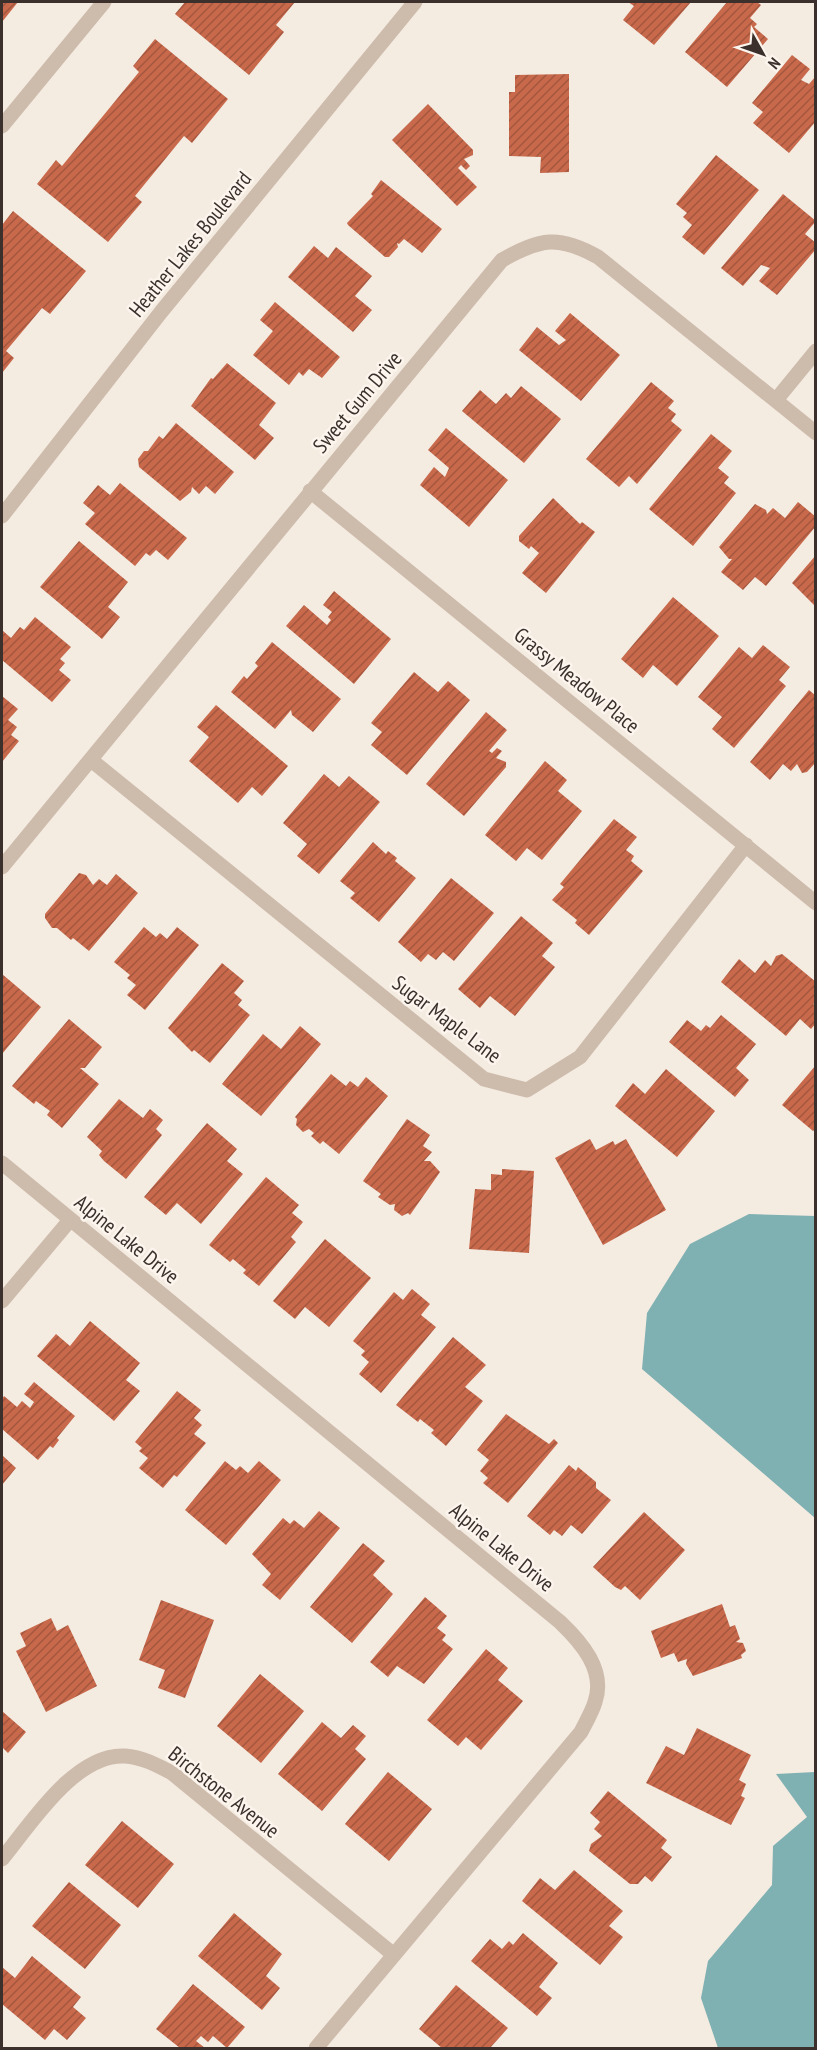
<svg xmlns="http://www.w3.org/2000/svg" width="817" height="2050" viewBox="0 0 817 2050" font-family="'PT Sans Narrow',sans-serif">
<style>
.water{fill:#7fb0b2}
.building{fill:url(#building-hatch)}
.lines{fill:none;stroke-linecap:round;stroke-linejoin:round}
.minor{stroke:#cdbbac;stroke-width:15}
.tertiary{stroke:#cdbbac;stroke-width:15}
.labels{text-anchor:middle;dominant-baseline:central;stroke-width:5;stroke-linejoin:round;paint-order:stroke}
.street-label{font-size:21px;fill:#3b302b;stroke:#fbf5ee}
</style>
<defs>
<pattern id="building-hatch" width="6" height="6" patternUnits="userSpaceOnUse" patternTransform="scale(1.5)"><rect width="6" height="6" fill="#c8694b"/><path d="M-1 1l2-2M0 6l6-6M5 7l2-2" fill="none" stroke="#a4573f"/></pattern>
</defs>
<rect width="100%" height="100%" fill="#f4ebe1"/>
<path class="water" d="M749,1214L815,1216V1518L642,1369L647,1313L690,1244Z
M815,1772V2048H718L701,1998L708,1961L772,1885L773,1846L807,1817L776,1774Z"/>
<path class="building" d="M2,2H18L2,22Z
M185,2H295L276,25L284,32L249,75L175,14Z
M628,2H691L654,45L623,20L634,6Z
M727,2H757L761,5L750,18L757,24L754,27L768,39L727,87L685,52Z
M155,39L228,99L192,143L184,136L135,196L142,202L108,242L37,184L56,160L62,166L139,72L133,66Z
M792,55L810,69L801,80L809,84L816,76V121L789,153L753,123L763,112L752,103Z
M569,74V172L540,173L541,157L509,156V92H515V75Z
M428,104L473,150V155L464,159L470,166L466,170L461,165L458,168L477,187L457,206L392,140Z
M716,155L759,190L704,255L682,237L692,225L683,217L687,213L676,204Z
M381,180L442,229L422,253L404,239L399,244L397,243L398,247L389,257H385L348,225L347,223L373,196L371,194Z
M783,194L816,221L805,234L816,243V249L777,295L759,281L770,268L761,265L743,286L721,268Z
M13,211L86,271L50,314L42,308L6,351L14,358L2,373V225Z
M314,246L328,258L336,247L372,276L355,296L372,310L353,332L288,277Z
M275,302L340,357L322,378L309,369L303,376L299,372L289,385L253,355L273,331L260,320Z
M570,313L620,355L581,401L519,350L537,327L559,345L566,340L555,331Z
M227,363L276,403L259,425L274,438L255,460L191,406L211,378L213,379Z
M651,382L674,401L668,408L676,414L671,421L682,430L637,484L629,476L619,487L586,459Z
M521,386L561,419L524,463L462,411L480,390L496,404L506,393L511,398Z
M176,423L234,472L215,494L206,486L199,494L192,487L191,492L180,501L139,467L138,459L144,451H148L159,436L163,439Z
M446,428L508,480L469,527L420,485L434,467L445,477L449,468L428,450Z
M711,434L732,451L718,468L729,477L724,483L736,493L693,546L649,509Z
M120,483L187,538L168,560L156,550L150,556L146,553L135,566L85,524L95,513L83,503L98,485L110,495Z
M553,498L580,524L582,522L595,532L546,593L522,573L539,553L531,546L529,549L519,541V536Z
M798,502L816,517V526L766,586L755,577L743,590L721,572L732,559H729L719,547L755,504L766,510L767,514L773,508L785,518Z
M79,541L128,582L108,607L120,617L102,639L40,587Z
M816,555V607L792,583Z
M334,591L391,639L354,684L286,626L304,605L327,625L331,620L328,617L332,612L323,605Z
M673,597L719,636L677,686L653,665L643,678L621,659Z
M35,617L71,647L60,659L65,663L59,670L71,680L52,702L2,660V630L11,638L20,627L24,630Z
M272,642L341,699L313,732L292,715L291,710L275,729L231,692L244,676L247,679L258,666L255,663Z
M763,645L790,667L779,680L786,686L734,748L712,729L722,717L698,697L739,647L752,658Z
M414,672L438,692L448,681L470,700L407,775L371,745L382,732L371,723Z
M809,690L816,696V762L807,772L802,773L797,764L791,771L783,764L770,780L750,762Z
M2,696L18,709L8,720L17,727L11,735L19,741L2,762Z
M216,705L288,766L262,796L252,787L238,803L189,761L209,737L197,727Z
M486,712L507,730L489,751L492,753L497,748L502,751L496,758L506,762V767L464,816L426,784Z
M545,761L567,780L558,791L582,811L542,860L527,848L516,861L485,835Z
M324,774L339,787L349,776L380,802L319,874L297,856L307,844L283,823Z
M614,819L637,837L626,850L634,856L631,861L643,871L589,935L575,923L577,920L552,900L564,887L560,884Z
M373,842L386,854L388,851L397,858L395,861L416,878L379,922L350,898L355,893L340,881Z
M79,873L86,875L93,885L99,879L107,885L116,874L138,893L89,951L73,938L71,940L57,928H52L45,918V914Z
M451,878L494,913L454,961L443,952L436,960L428,954L421,962L398,942Z
M521,916L553,943L542,956L555,967L515,1016L490,996L480,1008L458,989Z
M144,927L156,937L160,933L167,939L177,927L199,945L145,1010L127,995L136,985L127,978L130,975L114,962Z
M782,954L816,982V1003L813,1004L816,1006V1023L811,1029L800,1019L786,1036L721,982L739,959L755,973L765,960L771,966L776,956Z
M222,963L244,981L234,993L242,1000L238,1005L250,1015L210,1063L194,1050L192,1052L168,1028Z
M2,974L41,1007L2,1054Z
M721,1015L756,1044L736,1068L749,1080L735,1097L669,1042L687,1020L701,1031L706,1025L710,1028Z
M69,1019L102,1047L85,1068H80L99,1084L62,1128L47,1115L50,1111L36,1101L34,1104L12,1086Z
M300,1026L321,1044L261,1116L222,1084L263,1034L281,1049Z
M816,1065V1128L813,1131L782,1105Z
M666,1069L715,1111L677,1157L615,1106L633,1083L645,1094Z
M331,1074L346,1086L350,1081L358,1087L366,1077L388,1096L339,1154L323,1141L320,1144L311,1136L314,1133L309,1129L303,1132L296,1125L297,1119L295,1117Z
M119,1099L143,1118L150,1109L163,1120L156,1129L162,1135L126,1179L104,1161L99,1155L102,1151L87,1137Z
M407,1119L430,1135L423,1146L432,1152L424,1161H430L440,1172L410,1215L408,1213L402,1216L394,1210L395,1204L390,1205L378,1197L381,1194L363,1181Z
M207,1123L237,1149L227,1161L243,1174L201,1224L177,1203L166,1215L144,1197Z
M590,1139L596,1150L613,1141L615,1145L626,1139L666,1210L603,1245L555,1158Z
M502,1169L534,1171L529,1253L469,1249L475,1189L491,1190V1174L502,1175Z
M266,1177L299,1205L292,1213L303,1222L291,1237L296,1242L259,1286L243,1273L246,1270L233,1259L230,1262L209,1245Z
M325,1239L371,1278L329,1327L305,1307L295,1319L273,1301Z
M412,1289L430,1304L421,1315L436,1327L381,1393L359,1374L369,1362L361,1355L365,1351L353,1341L394,1292L403,1300Z
M90,1321L140,1363L126,1380L140,1391L114,1421L37,1356L56,1334L70,1346Z
M453,1337L486,1365L465,1387L483,1401L446,1446L431,1433L434,1430L420,1419L418,1422L396,1405Z
M34,1382L75,1416L57,1438L59,1440L53,1448L50,1446L38,1460L2,1429V1399L4,1396L17,1407L22,1401L30,1408L34,1402L24,1394Z
M177,1391L201,1410L194,1418L202,1425L194,1434L206,1443L177,1477L174,1475L163,1488L139,1468L148,1458L139,1451L142,1448L135,1442Z
M506,1414L549,1444L554,1439L558,1443L508,1503L483,1483L488,1478L480,1471L489,1460L477,1450Z
M2,1455L16,1468L2,1485Z
M225,1461L236,1470L240,1466L248,1473L259,1461L281,1480L226,1545L185,1510Z
M569,1465L576,1471L578,1467L596,1482V1488L611,1500L582,1534L571,1525L562,1536L554,1530L550,1535L527,1516Z
M319,1511L340,1528L280,1600L262,1585L271,1574L252,1554L283,1518L290,1524L294,1520L304,1528Z
M644,1512L685,1550L640,1600L625,1586L621,1590L615,1587L593,1567Z
M363,1543L385,1561L373,1575L393,1594L352,1643L310,1607Z
M425,1597L447,1616L437,1628L446,1635L442,1640L453,1649L424,1684L397,1666L388,1677L370,1662Z
M161,1600L214,1620L185,1698L158,1688L165,1670L139,1660Z
M722,1604L730,1627L735,1625L740,1639L736,1642L743,1643L746,1651L741,1655L742,1658L693,1676L686,1664L687,1659L678,1662L674,1653L661,1658L651,1631Z
M51,1618L57,1631L68,1625L97,1686L46,1712L16,1651L26,1646L20,1633Z
M486,1649L508,1668L498,1680L523,1701L481,1750L466,1737L458,1746L427,1720Z
M260,1674L304,1711L261,1763L217,1726Z
M2,1711L26,1732L8,1753L2,1747Z
M322,1722L341,1738L353,1725L366,1736L355,1749L366,1759L322,1811L278,1774Z
M697,1728L751,1755L739,1780L746,1784L741,1796L745,1798L731,1825L646,1783L666,1746L684,1755Z
M388,1772L432,1809L389,1861L345,1824Z
M608,1791L667,1840L661,1848L672,1857L652,1882L645,1876L638,1884H630L589,1851L591,1844L602,1836L594,1829L600,1822L590,1813Z
M122,1821L174,1864L138,1908L85,1865Z
M574,1870L623,1911L609,1926L623,1937L600,1965L522,1901L540,1878L555,1890Z
M69,1882L121,1925L85,1969L32,1926Z
M234,1913L282,1954L266,1976L280,1988L262,2010L198,1956Z
M523,1933L558,1963L539,1987L552,1998L537,2016L471,1961L490,1939L502,1949L509,1941L513,1945Z
M32,1956L81,1997L73,2007L86,2018L67,2040L54,2029L45,2040L2,2004V1967L15,1978Z
M193,1984L245,2027L227,2048L213,2036L208,2042L201,2036L196,2041L205,2048H180L156,2029Z
M456,1985L508,2028L490,2048H442L419,2029Z"/>
<g class="lines">
<path class="minor" d="M2,126L104,2
M310,491L816,903
M91,760L484,1079L527,1090L580,1057L746,845
M2,867L502,260C541,238 559,235 598,257L816,433
M2,1163L560,1622C581,1642 606,1670 595,1702C592,1712 586,1722 581,1732L316,2048
M2,1301L70,1220
M2,1859C30,1825 75,1753 125,1756C142,1757 157,1765 172,1773L394,1955"/>
<path class="tertiary" d="M776,400L816,351
M2,516L161,312L415,2"/>
</g>
<g class="labels">
<g class="street-label">
<text transform="translate(190 244) rotate(-51)">Heather Lakes Boulevard</text>
<text transform="translate(357 402) rotate(-50)">Sweet Gum Drive</text>
<text transform="translate(577 680) rotate(39)">Grassy Meadow Place</text>
<text transform="translate(447 1019) rotate(37)">Sugar Maple Lane</text>
<text transform="translate(127 1239) rotate(39)">Alpine Lake Drive</text>
<text transform="translate(502 1547) rotate(39)">Alpine Lake Drive</text>
<text transform="translate(224 1792) rotate(38)">Birchstone Avenue</text>
</g>
</g>
<rect width="817" height="2050" fill="none" stroke="#3b302b" stroke-width="6"/>
<g transform="translate(763 54) rotate(130)" stroke="#fbf5ee" stroke-width="4.5" paint-order="stroke">
<path d="M0-4.5L10 22L0 15L-10 22Z" fill="#3b302b"/>
<text y="-9" font-size="16" font-weight="bold" text-anchor="middle" fill="#3b302b">N</text>
</g>
</svg>
